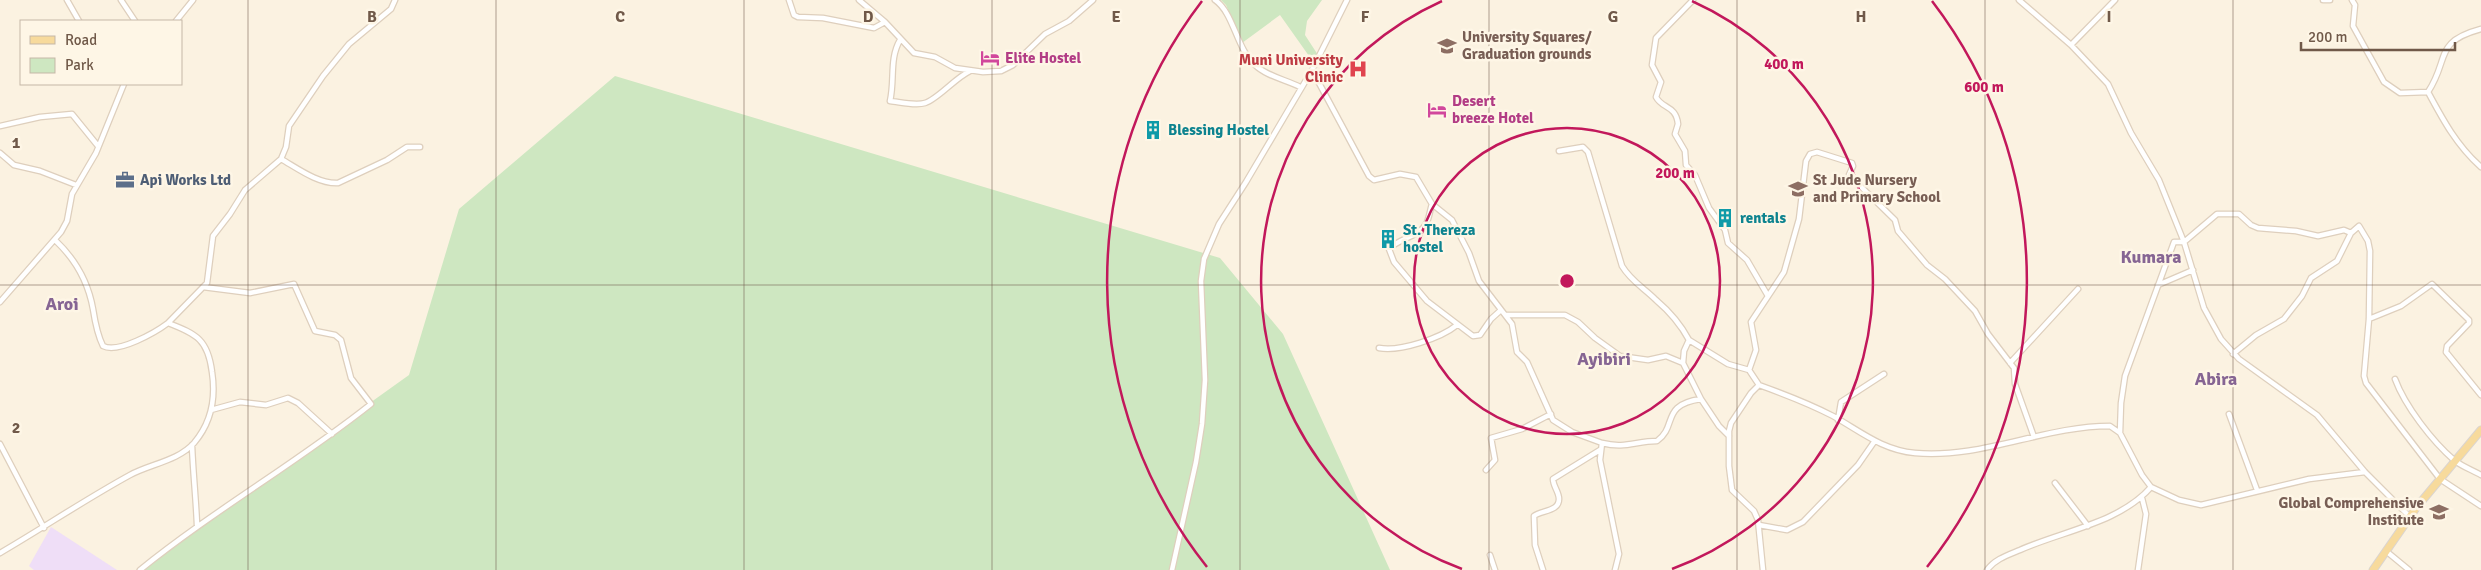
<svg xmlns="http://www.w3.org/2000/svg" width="2481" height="570" viewBox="0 0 2481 570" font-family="Signika,sans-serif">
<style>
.education{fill:#efdef7}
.green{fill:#cee7c1}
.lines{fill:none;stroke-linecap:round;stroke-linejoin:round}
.minor-casing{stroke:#decfbd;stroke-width:7}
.primary-casing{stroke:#dad4d0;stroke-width:9}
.minor{stroke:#fff;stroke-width:4.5}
.primary{stroke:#f7da9c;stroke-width:7}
.grid{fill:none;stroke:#705949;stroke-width:1;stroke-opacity:0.55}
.ring{fill:none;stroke:#c2185b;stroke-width:2.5}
.labels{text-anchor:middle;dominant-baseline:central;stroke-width:5;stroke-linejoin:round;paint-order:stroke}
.education-label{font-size:15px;font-weight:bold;fill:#785e54;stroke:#fef6e6;text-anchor:start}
.hotel-label{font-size:15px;font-weight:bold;fill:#b23c85;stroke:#fef6e6;text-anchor:start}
.health-label{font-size:15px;font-weight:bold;fill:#be3a42;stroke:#fef6e6;text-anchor:end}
.culture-label{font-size:15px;font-weight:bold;fill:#0d838f;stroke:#fef6e6;text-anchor:start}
.service-label{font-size:15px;font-weight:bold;fill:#4e5e75;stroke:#fef6e6;text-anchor:start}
.quarter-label{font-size:18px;font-weight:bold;fill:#866593;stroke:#fef6e6}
.grid-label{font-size:16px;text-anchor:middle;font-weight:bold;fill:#705949;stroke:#fef6e6;stroke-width:5;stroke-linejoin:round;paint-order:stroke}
.centre{fill:#c2185b;stroke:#fef6e6;stroke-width:2.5}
.ring-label{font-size:15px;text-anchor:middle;font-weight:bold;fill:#c2185b;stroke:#fef6e6;stroke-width:5;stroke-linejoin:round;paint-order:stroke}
</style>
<rect width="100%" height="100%" fill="#fbf2e1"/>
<path class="education" d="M51,527L117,570H34L29,566Z"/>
<path class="green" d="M1221,0H1322L1307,21L1305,35L1318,55L1314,63L1280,15L1242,43L1226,5Z
M615,76L1220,258L1283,334L1390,570H136L409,375L459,209Z"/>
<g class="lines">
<g class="minor-casing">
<path id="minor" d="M67,0L79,21
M121,0L135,21
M789,0L794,15L798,17L823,18L874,28L885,22
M859,0L885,22L914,53L935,57L955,68L983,72L1001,71L1013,65L1045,34L1069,21L1093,0
M1215,0C1234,13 1236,48 1255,65C1266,76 1287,80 1300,87
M1693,0L1656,38L1652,65L1661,82L1656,97C1662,109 1676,105 1678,124L1675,134L1685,151L1686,165L1695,175L1709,208L1725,230L1728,243L1747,260L1768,296
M2019,0L2071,45L2108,84L2131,133L2159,180L2184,242L2204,308L2221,339L2239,359L2317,415L2365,472L2410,517
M2323,0H2330
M2352,0L2355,5L2353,26L2384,82L2400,93L2428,92C2450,59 2433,42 2481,29
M176,21L193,0
M900,40C889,59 895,80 890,101C900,102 915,106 925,103C938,99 955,78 970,71
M2071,45L2115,0
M1312,70L1369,176L1374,180L1400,174L1416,177L1432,204L1452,220L1469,253L1479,281L1512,324L1517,352L1527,362L1553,420L1572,432L1602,443L1600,460L1619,554L1615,570
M2428,92C2443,120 2457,146 2481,167
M0,126L40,117L72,114L98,146
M1559,151L1583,147L1588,152L1622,266C1631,281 1644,288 1656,300C1669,311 1681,325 1689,340L1684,351L1683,363L1701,399L1719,426L1729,436
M0,153L14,165L40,171L76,185
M281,159C297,168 318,184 338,183L387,160L407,147H420
M1432,204C1430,210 1429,219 1426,224C1419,237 1399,238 1389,249L1394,262L1427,301L1473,336L1480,335L1491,319L1501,310
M2158,285L2193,270
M0,302L61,232L67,221L72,194L96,153L124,84
M1506,315H1565L1578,322L1595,338L1620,356L1648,360L1666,356L1683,363
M2369,319L2401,306L2432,284L2469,320V323L2447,346L2446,352L2481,395
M168,323L207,283L213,236L230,214L245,190L281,159L286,147L289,126L323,76L349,44L391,9L395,0
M1689,340L1728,364L1749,370
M1379,348C1400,352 1441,338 1457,325
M2233,354L2256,335L2284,319L2302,296L2311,278L2337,261L2351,233L2359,226L2368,241L2370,251L2369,319L2364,376L2366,383L2440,479L2481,506
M2010,363L2078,289
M2395,379C2405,406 2432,441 2454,460C2461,466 2472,470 2481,475
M1759,385L1749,370L1756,350L1751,322L1784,272L1799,219L1806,161L1810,154L1817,152L1852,163L1853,166L1849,175L1895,220L1898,231L1927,265L1945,279L1975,311L1988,334L2014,368L2015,384L2034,437
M211,410L240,402L266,405L288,398L298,403L332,434
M2229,414L2257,490
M1838,420L1841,402L1884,374
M2120,433L2121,403L2125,376L2174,242H2184L2217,214H2239L2251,225L2258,228L2296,231L2318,236L2344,230L2351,233
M1602,443C1625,449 1636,441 1657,441C1678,426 1660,405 1701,399
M0,444L44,528
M192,445C193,472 196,499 197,525
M1486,470L1495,460L1491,438L1522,429L1551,414
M2055,483L2088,526
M1759,525L1787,530L1803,522L1858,465L1874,442
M2386,551L2409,570
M0,553C43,528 86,499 130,475C150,464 178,461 194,443C211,423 216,398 212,372C208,340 197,334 168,323C156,332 118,354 103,346C97,334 95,322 93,309C88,281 76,260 56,241
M1490,555L1495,570
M140,570C214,510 297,463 371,404L351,378L341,340L335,335L315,331L294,284L250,293L203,287
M1172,570L1196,462L1202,424L1205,380L1201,281L1204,259L1219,224L1246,182L1312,70L1347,0
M1543,570L1535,545L1534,516C1541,510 1559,512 1559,499C1559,492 1553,486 1553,479L1600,450
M1763,570L1758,520L1754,511L1732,490L1729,466V431L1731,423L1751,393L1759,385C1784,394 1810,404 1833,416C1860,431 1882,450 1915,453C1982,459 2044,426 2110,426L2120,433L2142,475L2151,487L2179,500L2201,505L2309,479L2365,472
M1987,570C1995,559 2008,555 2020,550C2062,531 2120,523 2151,487
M2138,570L2146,514L2142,498"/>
</g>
<g class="primary-casing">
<path id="primary" d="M2373,570L2416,508L2481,430"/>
</g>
<use href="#minor" class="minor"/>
<use href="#primary" class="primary"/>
</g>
<path class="grid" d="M248,0V570M496,0V570M744,0V570M992,0V570M1240,0V570M1489,0V570M1737,0V570M1985,0V570M2233,0V570M0,285H2481"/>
<g class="ring">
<circle cx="1567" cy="281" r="153"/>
<path d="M1462 569A307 307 0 0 1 1442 1M1692 1A307 307 0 0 1 1672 569"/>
<path d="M1207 567A460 460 0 0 1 1202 1M1932 1A460 460 0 0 1 1927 567"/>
</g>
<defs>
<g id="university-bare" transform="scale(1.5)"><path d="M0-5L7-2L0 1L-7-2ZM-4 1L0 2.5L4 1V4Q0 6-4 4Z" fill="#8d6e63" stroke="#fef6e6" stroke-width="2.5" paint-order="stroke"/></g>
<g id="hotel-bare" transform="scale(1.5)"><path d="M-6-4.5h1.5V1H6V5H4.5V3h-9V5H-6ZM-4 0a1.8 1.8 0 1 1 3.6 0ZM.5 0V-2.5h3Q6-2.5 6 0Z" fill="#d1479c" stroke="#fef6e6" stroke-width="2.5" paint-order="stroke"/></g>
<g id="hospital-bare" transform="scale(1.5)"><path d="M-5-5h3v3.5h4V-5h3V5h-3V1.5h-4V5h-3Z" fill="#e0444e" stroke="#fef6e6" stroke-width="2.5" paint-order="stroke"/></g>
<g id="building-bare" transform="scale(1.5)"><path d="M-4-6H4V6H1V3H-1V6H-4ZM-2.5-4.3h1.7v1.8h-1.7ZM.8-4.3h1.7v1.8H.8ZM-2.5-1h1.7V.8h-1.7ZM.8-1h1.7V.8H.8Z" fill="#0f9aa8" stroke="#fef6e6" stroke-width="2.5" paint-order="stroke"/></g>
<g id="office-bare" transform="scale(1.5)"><path d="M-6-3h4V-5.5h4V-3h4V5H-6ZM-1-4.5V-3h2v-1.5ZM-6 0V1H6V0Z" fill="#5c6f8a" stroke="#fef6e6" stroke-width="2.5" paint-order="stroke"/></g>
<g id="school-bare" transform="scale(1.5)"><path d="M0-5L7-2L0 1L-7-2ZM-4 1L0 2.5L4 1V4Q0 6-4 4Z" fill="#8d6e63" stroke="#fef6e6" stroke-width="2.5" paint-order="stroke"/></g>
</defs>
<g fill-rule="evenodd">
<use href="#university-bare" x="1447" y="46"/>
<use href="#hotel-bare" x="990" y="58"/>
<use href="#hospital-bare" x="1358" y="69"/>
<use href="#hotel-bare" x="1437" y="110"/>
<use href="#building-bare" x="1153" y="130"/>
<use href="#office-bare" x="125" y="180"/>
<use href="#school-bare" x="1798" y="189"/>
<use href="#building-bare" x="1725" y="218"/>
<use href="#building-bare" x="1388" y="239"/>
<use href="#school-bare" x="2439" y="512"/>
</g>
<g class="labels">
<g class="education-label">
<text x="1462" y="37">University Squares/<tspan x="1462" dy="17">Graduation grounds</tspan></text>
<text x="1813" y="180">St Jude Nursery<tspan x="1813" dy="17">and Primary School</tspan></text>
<text x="2424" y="503" text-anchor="end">Global Comprehensive<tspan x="2424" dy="17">Institute</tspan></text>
</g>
<g class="hotel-label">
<text x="1005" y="58">Elite Hostel</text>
<text x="1452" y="101">Desert<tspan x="1452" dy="17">breeze Hotel</tspan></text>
</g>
<g class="health-label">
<text x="1343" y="60">Muni University<tspan x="1343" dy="17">Clinic</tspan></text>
</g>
<g class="culture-label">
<text x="1168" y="130">Blessing Hostel</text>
<text x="1740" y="218">rentals</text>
<text x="1403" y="230">St. Thereza<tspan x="1403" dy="17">hostel</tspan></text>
</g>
<g class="service-label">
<text x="140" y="180">Api Works Ltd</text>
</g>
<g class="quarter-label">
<text x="2151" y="257">Kumara</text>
<text x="62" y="304">Aroi</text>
<text x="1604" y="359">Ayibiri</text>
<text x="2216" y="379">Abira</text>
</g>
</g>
<g class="grid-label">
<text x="372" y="22">B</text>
<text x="620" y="22">C</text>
<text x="868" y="22">D</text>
<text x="1116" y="22">E</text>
<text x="1365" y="22">F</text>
<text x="1613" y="22">G</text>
<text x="1861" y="22">H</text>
<text x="2109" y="22">I</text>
<text x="16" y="148">1</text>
<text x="16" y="433">2</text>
</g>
<circle cx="1567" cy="281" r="8" class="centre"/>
<g class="ring-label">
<text x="1784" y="69">400 m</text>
<text x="1984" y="92">600 m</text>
<text x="1675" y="178">200 m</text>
</g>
<rect x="20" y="20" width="162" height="65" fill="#fef6e6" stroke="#c5b7a7"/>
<rect x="30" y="36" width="25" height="8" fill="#f7da9c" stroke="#c5b7a7"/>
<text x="65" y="45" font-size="15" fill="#705949">Road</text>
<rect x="30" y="58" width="25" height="15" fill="#cee7c1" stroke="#c5b7a7"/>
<text x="65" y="70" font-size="15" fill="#705949">Park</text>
<path d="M2301 42v8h154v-8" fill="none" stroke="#705949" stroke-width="2.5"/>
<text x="2308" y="42" font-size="15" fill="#705949" stroke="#fef6e6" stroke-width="4" paint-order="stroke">200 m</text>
</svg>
